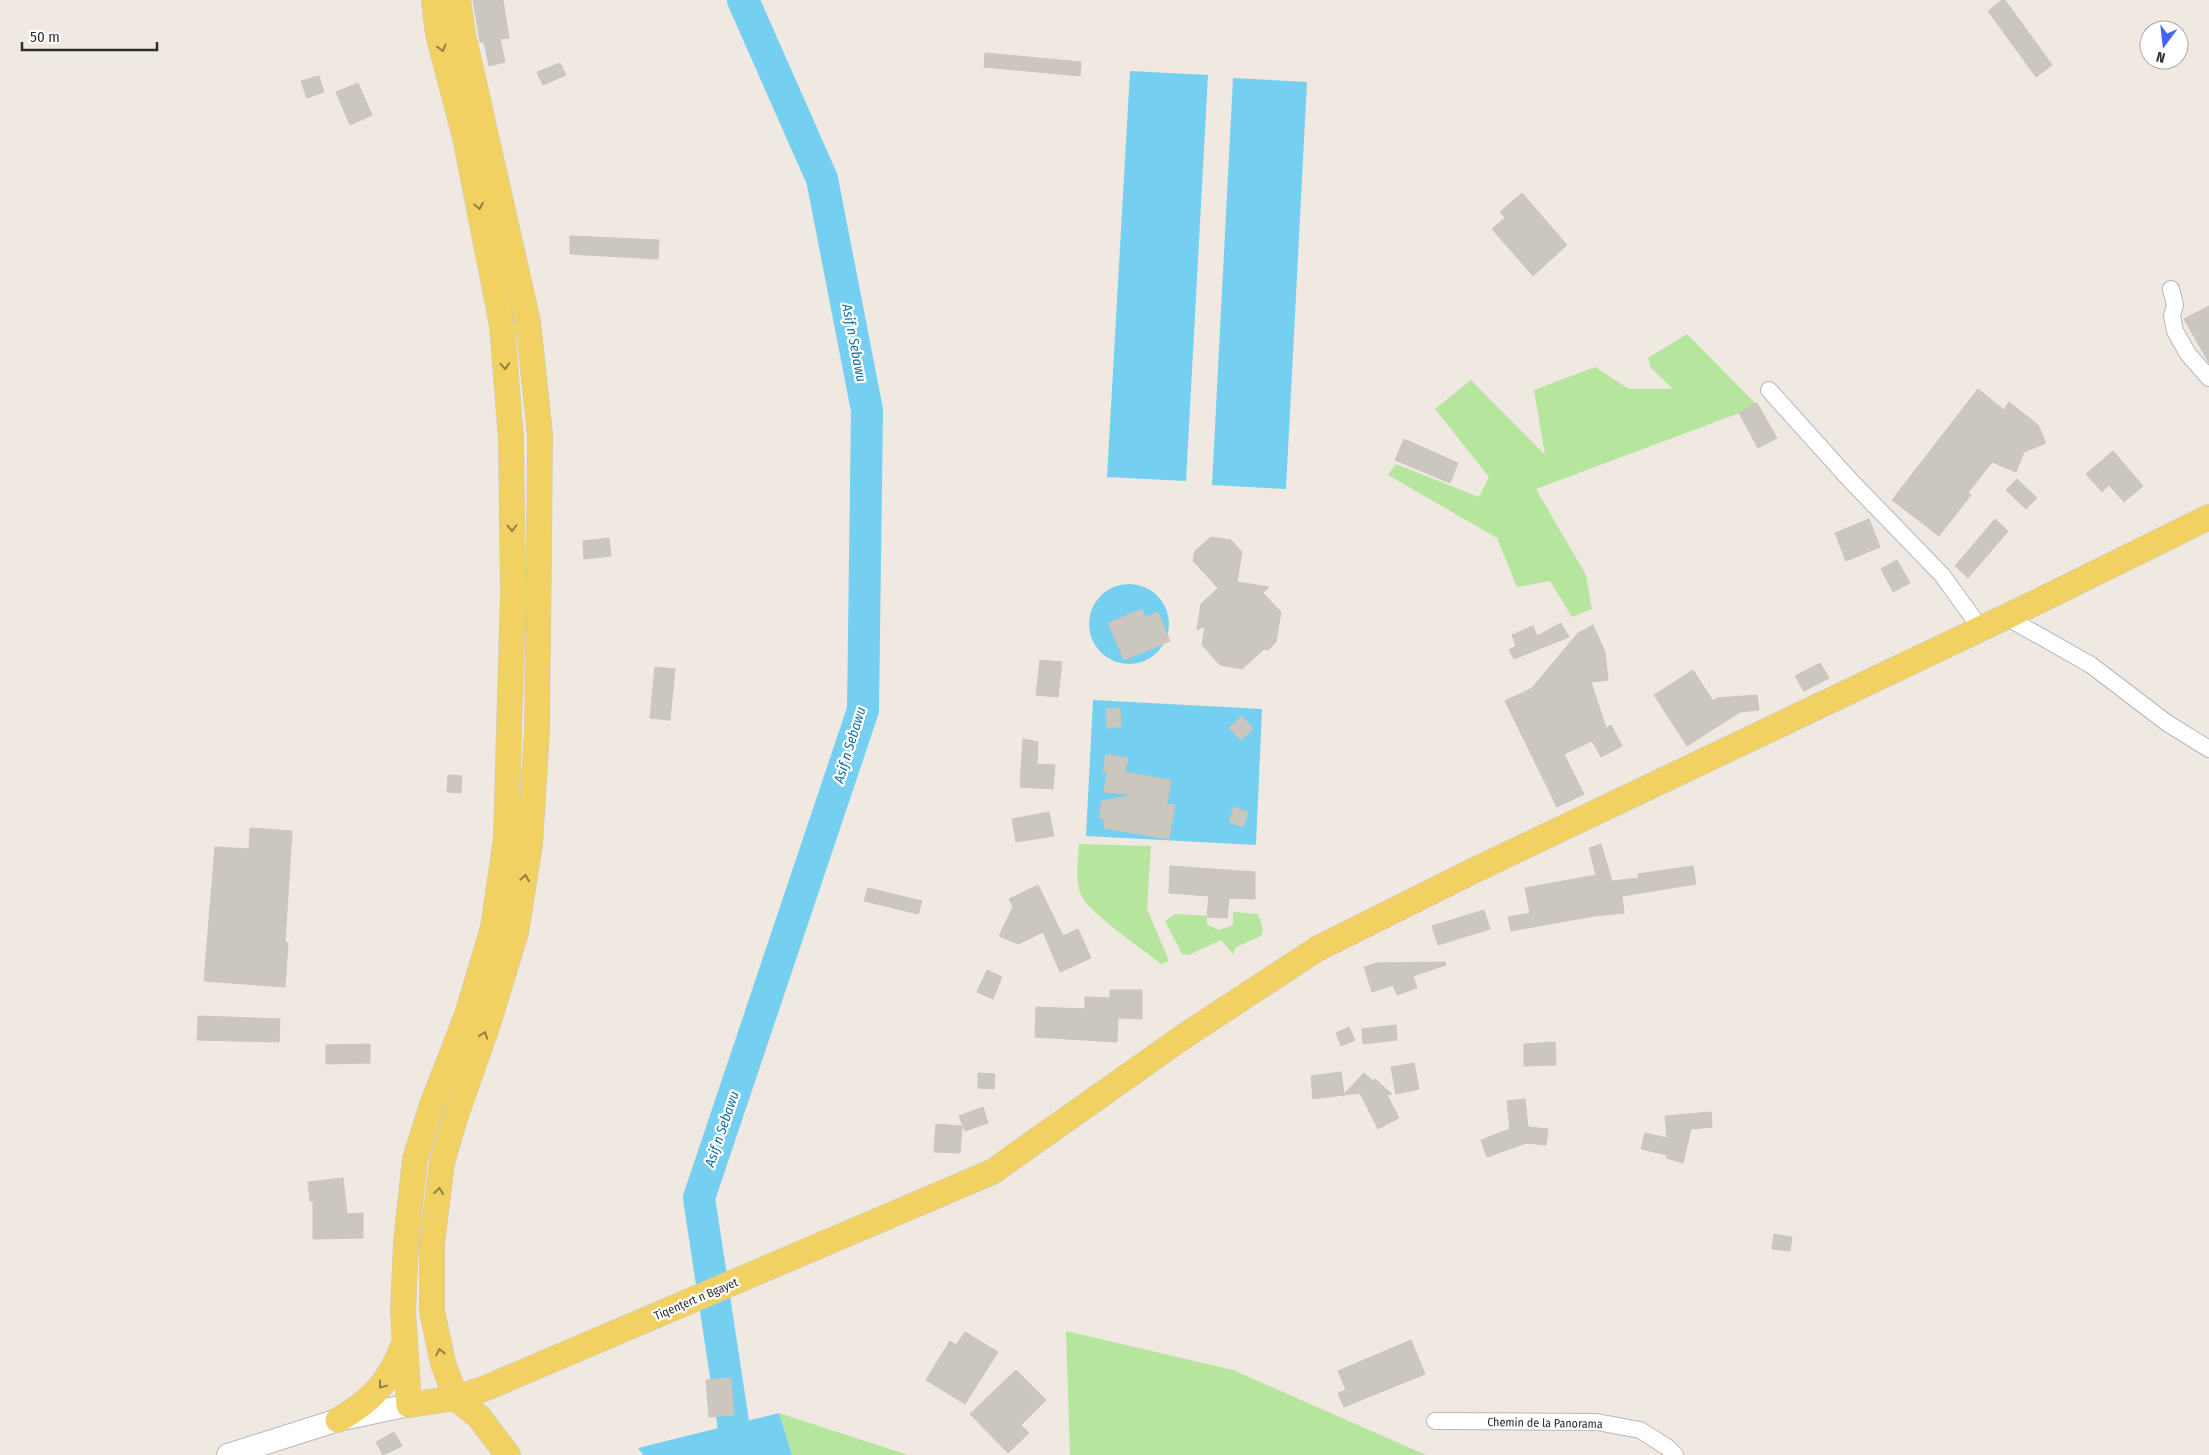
<svg xmlns="http://www.w3.org/2000/svg" width="2209" height="1455" viewBox="0 0 2209 1455" font-family="'Fira Sans Condensed',sans-serif">
<style>
.green{fill:#b6e59e}
.water{fill:#75cff0}
.lines{fill:none;stroke-linecap:round;stroke-linejoin:round}
.river{stroke:#75cff0;stroke-width:32}
.building{fill:#cbc7bf;stroke:#cbc5ba}
.minor-casing{stroke:#b4b7c1;stroke-width:18}
.secondary-casing{stroke:#b4b7c1;stroke-width:24}
.primary-casing{stroke:#c9c9c9;stroke-width:26}
.minor{stroke:#fff;stroke-width:16}
.secondary{stroke:#fff;stroke-width:22}
.primary{stroke:#f2d163;stroke-width:25}
.oneway{stroke:#908048}
.labels{text-anchor:middle;dominant-baseline:central;stroke-width:4.5;stroke-linejoin:round;paint-order:stroke}
.street-label{font-size:12px;fill:#2e2e2e;stroke:#fff}
.water-label{font-size:14px;font-style:italic;fill:#0d6fa3;stroke:#fff}
</style>
<rect width="100%" height="100%" fill="#efe9e1"/>
<path class="green" d="M1687,334L1758,406L1536,489L1586,575L1592,609L1572,617L1550,581L1517,587L1497,538L1388,475L1396,464L1479,497L1489,477L1435,409L1471,380L1545,455L1534,390L1595,367L1629,389H1673L1651,368L1648,358Z
M1079,844L1151,846L1147,909L1169,961L1161,964C1145,951 1090,913 1082,897C1074,880 1078,862 1079,844Z
M1233,912L1258,914L1263,929L1261,936L1236,947L1233,954L1221,940L1189,955L1182,954L1165,921L1175,914L1207,916V925L1219,930L1233,925Z
M1066,1331L1233,1370L1426,1455H1070Z
M779,1413L908,1455H792Z"/>
<path class="water" d="M1130,71L1208,75L1186,481L1107,477Z
M1233,78L1307,82L1286,489L1212,485Z
M1089 624a40 40 0 1 1 80 0a40 40 0 1 1-80 0Z
M1093,700L1262,709L1256,845L1086,836Z
M779,1413L792,1455H643L638,1448Z"/>
<g class="lines">
<path class="river" d="M738,1455L699,1198L863,710L867,410L822,179L743,0"/>
</g>
<path class="building" d="M473,0H503L509,38L500,39L505,62L489,66L484,42H480Z
M2002,0H2005L2052,65L2036,77L1988,11Z
M985,53L1081,62L1080,76L984,67Z
M560,63L566,75L543,85L537,72Z
M319,76L324,92L307,98L301,81Z
M358,83L372,115L350,125L336,92Z
M1522,193L1567,245L1533,276L1492,229L1505,218L1500,212Z
M570,236L659,240L658,259L570,254Z
M2209,306V363L2184,319Z
M1978,389L2004,410L2009,402L2038,425L2046,443L2024,452L2016,472L1992,462L1968,493L1971,495L1939,536L1892,500Z
M1757,403L1777,438L1758,448L1739,413Z
M1404,439L1458,463L1450,483L1395,460Z
M2113,451L2143,486L2124,502L2109,485L2102,492L2086,474Z
M2017,479L2037,498L2026,509L2006,490Z
M1869,519L1880,547L1846,561L1835,533Z
M1995,519L2008,531L1968,578L1955,566Z
M1211,537L1231,540L1242,552L1237,582L1269,587L1263,593L1281,612L1276,642L1268,650L1264,649L1242,669L1220,665L1202,645L1205,626L1197,630L1201,604L1218,588L1193,561L1195,551Z
M609,538L611,556L584,559L583,541Z
M1897,560L1910,583L1893,592L1881,569Z
M1142,609L1145,617L1158,612L1170,641L1124,660L1108,623Z
M1561,623L1569,637L1514,659L1509,650L1516,646L1512,635L1533,626L1537,636Z
M1593,625L1605,652L1608,680L1591,682L1606,728L1611,725L1622,746L1601,757L1592,741L1564,754L1584,794L1557,807L1505,701L1532,688L1578,633Z
M1040,660L1062,662L1058,697L1036,695Z
M1820,663L1829,678L1804,691L1795,676Z
M655,667L675,669L670,720L650,718Z
M1693,670L1713,701L1717,698L1757,695L1759,710L1740,712L1687,746L1654,695Z
M1120,708L1121,727L1107,728L1106,709Z
M1242,716L1253,729L1241,740L1229,728Z
M1023,739L1038,742L1037,764L1055,765L1053,789L1020,787Z
M1106,754L1128,758L1125,772L1171,780L1167,804L1175,805L1169,839L1104,828L1105,819L1099,818L1102,801L1128,796V794L1104,792L1107,772H1103Z
M448,775L462,776L461,793L447,792Z
M1234,807L1248,812L1243,827L1229,822Z
M1049,812L1054,836L1016,842L1012,819Z
M250,828L292,831L285,942L288,943L285,987L204,981L215,847L249,849Z
M1601,844L1612,881L1639,878L1638,874L1693,866L1696,884L1622,896L1624,913L1594,916L1511,931L1508,917L1530,913L1525,888L1596,875L1589,848Z
M1170,866L1255,872V899L1229,898L1227,918L1207,917L1209,896L1169,893Z
M1038,885L1063,936L1078,929L1091,958L1060,972L1043,932L1018,944L999,936L1013,907L1009,899Z
M868,888L922,901L918,914L864,901Z
M1484,910L1490,929L1438,945L1432,926Z
M1445,962L1446,965L1413,976L1417,988L1397,995L1393,985L1372,992L1364,967L1377,963Z
M987,970L1002,977L993,999L977,992Z
M1110,990H1142V1019L1118,1018L1117,1042L1035,1037L1036,1007L1085,1009V997L1110,998Z
M198,1016L280,1019L279,1042L197,1040Z
M1396,1025L1397,1040L1363,1044L1362,1029Z
M1349,1027L1355,1040L1341,1046L1336,1033Z
M1555,1042L1556,1065L1524,1066V1044Z
M370,1044V1063L326,1064V1045Z
M1414,1063L1419,1089L1396,1094L1391,1067Z
M1341,1072L1344,1094L1364,1073L1373,1081L1375,1079L1392,1094L1387,1095L1399,1118L1378,1129L1360,1093L1313,1099L1311,1076Z
M978,1073L995,1074L994,1089L978,1088Z
M1525,1099L1528,1127L1548,1129L1546,1145L1526,1143L1487,1157L1481,1140L1510,1129L1507,1101Z
M983,1107L988,1123L965,1131L959,1116Z
M1711,1112L1712,1127L1691,1129L1683,1163L1666,1158L1667,1155L1641,1149L1645,1133L1667,1138L1665,1116Z
M936,1124L962,1126L960,1153L934,1152Z
M343,1178L347,1214L363,1213V1238L313,1239V1201H310L308,1182Z
M1774,1234L1792,1237L1790,1251L1772,1249Z
M965,1332L998,1352L965,1404L926,1380L950,1341L956,1345Z
M1411,1340L1425,1374L1344,1407L1338,1393L1346,1390L1338,1371Z
M1016,1370L1046,1400L1021,1425L1029,1433L1008,1453L970,1414Z
M731,1378L734,1415L709,1417L706,1380Z
M394,1432L402,1446L383,1455L376,1442Z"/>
<g class="lines">
<g class="minor-casing">
<path id="minor" d="M2171,289L2175,305L2172,316L2175,331L2188,354L2209,378
M1769,390L1850,480L1942,575L1981,629
M2006,617L2091,665L2167,723L2209,749
M1435,1421L1597,1422L1640,1430L1667,1447L1675,1455"/>
</g>
<g class="secondary-casing">
<path id="secondary" d="M228,1455L338,1420L409,1405"/>
</g>
<g class="primary-casing">
<path id="primary" d="M434,0L438,34L465,137L502,325L511,439L513,593L506,839L493,928L467,1015L432,1105L415,1159L406,1243L403,1311L409,1405L456,1398L486,1388L992,1172L1183,1037L1317,949L1473,871L2041,600L2209,517
M458,0L463,34L528,322L540,435L537,730L530,844L516,932L489,1021L456,1115L442,1162L432,1244V1311L443,1363L456,1398L479,1417L508,1455
M338,1420C373,1400 389,1382 404,1344"/>
</g>
<use href="#minor" class="minor"/>
<use href="#secondary" class="secondary"/>
<use href="#primary" class="primary"/>
</g>
<defs><path id="oneway-chevron" d="M-2-3.5L2.5 0L-2 3.5" fill="none" stroke-width="1.6" stroke-linecap="round" stroke-linejoin="round" transform="scale(1.25)"/></defs>
<g class="oneway">
<use href="#oneway-chevron" transform="translate(442 48) rotate(75)"/>
<use href="#oneway-chevron" transform="translate(479 206) rotate(79)"/>
<use href="#oneway-chevron" transform="translate(505 366) rotate(86)"/>
<use href="#oneway-chevron" transform="translate(512 528) rotate(89)"/>
<use href="#oneway-chevron" transform="translate(525 878) rotate(-81)"/>
<use href="#oneway-chevron" transform="translate(484 1035) rotate(-70)"/>
<use href="#oneway-chevron" transform="translate(439 1191) rotate(-83)"/>
<use href="#oneway-chevron" transform="translate(440 1352) rotate(-102)"/>
<use href="#oneway-chevron" transform="translate(382 1385) rotate(127)"/>
</g>
<g class="labels">
<g class="street-label">
<text transform="translate(696 1299) rotate(-23)">Tiqenṭert n Bgayet</text>
<text transform="translate(1545 1423) rotate(1)">Chemin de la Panorama</text>
</g>
<g class="water-label">
<text transform="translate(854 343) rotate(79)">Asif n Sebawu</text>
<text transform="translate(850 745) rotate(-73)">Asif n Sebawu</text>
<text transform="translate(722 1129) rotate(-71)">Asif n Sebawu</text>
</g>
</g>
<g transform="translate(2164 45) rotate(195)"><circle r="24" fill="#ffffff" stroke="#ababab"/>
<path d="M0-4L9 19L0 12L-9 19Z" fill="#4264fb"/>
<text y="-8" font-size="14" font-weight="bold" text-anchor="middle" fill="#2e2e2e">N</text>
</g>
<path d="M22 42v8h135v-8" fill="none" stroke="#2e2e2e" stroke-width="2.5"/>
<text x="30" y="42" font-size="15" fill="#2e2e2e" stroke="#ffffff" stroke-width="4" paint-order="stroke">50 m</text>
</svg>
